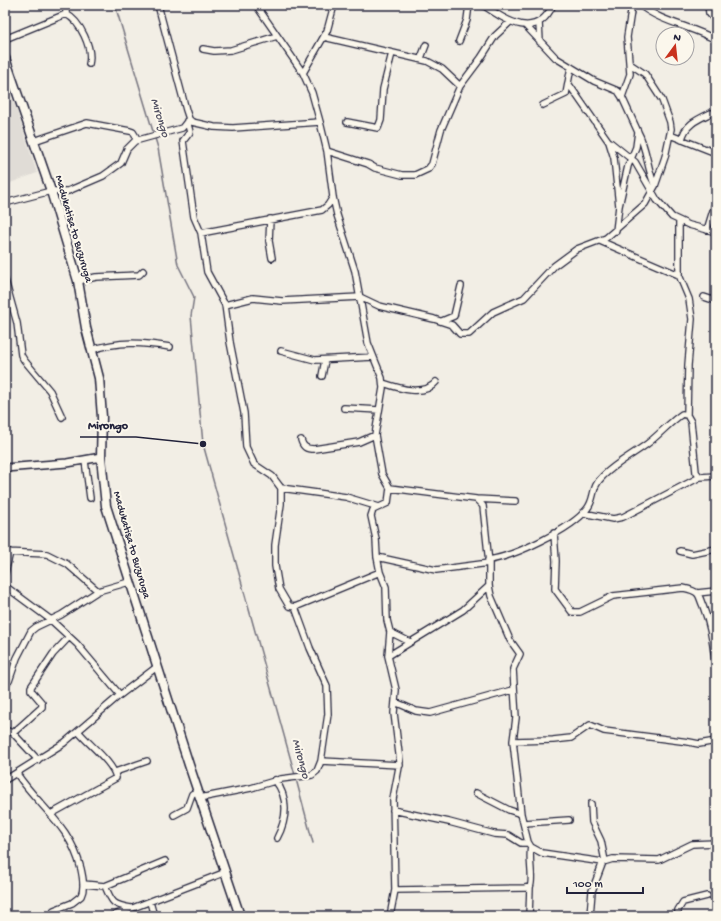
<svg xmlns="http://www.w3.org/2000/svg" width="721" height="921" viewBox="0 0 721 921" font-family="'Gochi Hand',sans-serif">
<style>
.built{fill:#e0dcd6}
.lines{fill:none;stroke-linecap:round;stroke-linejoin:round}
.stream{stroke:#76747f;stroke-width:1.5}
.minor-casing{stroke:#22223b;stroke-width:8}
.tertiary-casing{stroke:#22223b;stroke-width:10}
.secondary-casing{stroke:#22223b;stroke-width:11}
.minor{stroke:#fbf7ec;stroke-width:5.5}
.tertiary{stroke:#fbf7ec;stroke-width:7}
.secondary{stroke:#fbf7ec;stroke-width:8}
.labels{text-anchor:middle;dominant-baseline:central;stroke-width:4;stroke-linejoin:round;paint-order:stroke}
.street-label{font-size:11px;fill:#22223b;stroke:#fbf7ec}
.water-label{font-size:12px;font-style:italic;fill:#535263;stroke:#fbf7ec}
.leader{fill:none;stroke:#22223b;stroke-width:1.5}
.callout-dot{fill:#22223b;stroke:#fbf7ec;stroke-width:1.5}
.callout-label{font-size:12px;text-anchor:middle;font-weight:bold;fill:#22223b;stroke:#fbf7ec;stroke-width:4;stroke-linejoin:round;paint-order:stroke}
</style>
<rect width="100%" height="100%" fill="#f2eee5"/>
<filter id="ink" filterUnits="userSpaceOnUse"><feTurbulence type="fractalNoise" baseFrequency=".025" numOctaves="2"/><feDisplacementMap in="SourceGraphic" scale="8" xChannelSelector="R" yChannelSelector="G"/><feConvolveMatrix kernelMatrix="1 2 1 2 8 2 1 2 1" color-interpolation-filters="sRGB"/></filter>
<g filter="url(#ink)">
<path class="built" d="M13,99L37,173L5,185V101Z"/>
<g class="lines">
<path class="stream" d="M115,5L158,148L178,265L194,297L191,316L203,444L295,775
M296,779L313,843"/>
<g class="minor-casing">
<path id="minor" d="M158,5L186,110L189,119L192,122L214,127L233,128L320,122
M256,5L303,73L312,93L320,122L327,151L333,197L337,215L355,271L368,343L382,378L383,388L375,435L382,474L390,488L476,499L483,506L489,563V586L491,596L510,640L520,654L513,669L516,718L513,741L521,814L528,842L531,847L542,853L603,862
M483,5C507,21 536,41 553,5
M640,5C662,23 692,26 716,40
M708,5L709,13L716,21
M66,14C80,21 93,48 89,64
M539,22L540,42
M526,26L556,58L594,81L618,91L622,97L638,132L636,147L628,166L619,206
M324,37L427,61L442,69L460,86
M5,39L66,14V5
M459,41L467,20L469,5
M203,49L214,51L231,50L277,36
M421,58L426,45
M303,73L327,31L334,5
M568,83L609,142L614,158L619,206L616,231
M622,97L630,74L627,37L632,5
M543,105L566,94L571,67
M187,121L190,132L183,141L194,217L201,233L207,272L225,305L230,342L244,413L246,447L254,464L272,476L281,488V504L275,545V566L279,589L289,606L295,607L380,572
M347,122L378,128L381,120L383,89L392,53
M638,132C647,148 647,169 655,186
M670,135L716,153
M682,140C684,125 698,119 711,113L716,115
M135,141L182,128L189,119
M610,142L635,162L657,200L672,217L689,225L716,232
M327,151L368,164L375,168L402,175H415L428,169L432,164L441,130L460,86L481,58L495,36L510,22
M5,203L51,191H68L103,176L121,163L127,149L135,141L136,137L133,132L130,131L87,123L34,141
M270,219L269,241L272,258
M679,222V275L689,299L692,319L688,365L687,415
M707,230L716,201
M201,233L322,210L328,205L333,197
M600,241L679,275
M5,280L17,323L21,355L24,360L50,391L62,417
M78,281L96,277L139,275L143,271
M704,297L716,301
M225,305L253,298L282,301L360,297L379,306L434,319L452,325L460,334H469L493,312L524,298L554,266L577,249L606,238L645,204L655,186L665,157L671,129L670,122L662,100L645,74L630,64
M442,321L454,316L461,286
M91,350C120,341 141,342 170,347
M281,351L315,360L373,357
M322,376L325,360
M383,383C398,388 424,397 436,382
M344,408L379,410
M301,440C303,447 306,449 314,449L359,442L375,435
M85,461L90,498
M281,488L346,497L379,507
M390,488L388,503L373,510L371,516L376,539L377,557L380,572L386,587L387,620L390,632L388,656L396,690L394,713L400,762L393,799L395,890L390,916
M476,499L515,501
M583,513L613,519L623,517L700,477
M554,533L556,561L555,589L572,612H580L613,596L683,588C688,589 694,590 698,594C700,597 701,602 703,606C711,626 713,645 716,667
M680,551L692,554L716,549
M5,552L47,554L67,564L98,591L129,582
M377,557L436,570L489,563
M488,560C513,557 572,529 587,509C596,498 590,488 603,476C616,463 632,455 647,444C659,435 669,423 682,414L687,415L691,422L696,472L700,477L716,476
M5,573L10,552
M5,586L51,620L77,644L120,695
M697,593L716,591
M390,632L410,642
M388,656L463,610L489,586
M9,681L17,658L31,631L36,627L61,615L98,591
M395,702L416,711L430,713L513,690
M5,730L13,733L42,707V703L31,690V687L53,654L69,637
M13,733L38,760
M513,741L553,740L571,738L590,725L604,731L689,742L699,744L716,741
M321,761L400,765
M115,772L147,761
M17,774C41,809 70,825 81,869C83,878 85,888 81,896L72,903L54,910
M5,780L64,743L120,695L158,666
M275,780C289,798 287,819 277,838
M476,793L509,810L521,814
M200,798L251,788L281,779L312,775L317,771L321,761L328,714L327,686L310,648L295,607
M591,804L592,822L601,841L605,861
M393,810L449,822L494,834L508,835L521,843H528
M51,814L116,778C114,763 87,743 78,731
M174,815L187,808L192,794L198,791
M524,823L569,820
M83,884L105,886L165,861
M105,886C112,903 113,905 131,908
M395,890L525,888L530,887C534,880 528,858 531,847
M150,902L154,916
M112,916L226,872
M529,916L530,887
M590,916L592,891L603,862L613,859L659,860L692,844L716,843
M678,916V910L683,902L707,896"/>
</g>
<g class="tertiary-casing">
<path id="tertiary" d="M5,468L67,463L101,457"/>
</g>
<g class="secondary-casing">
<path id="secondary" d="M5,58L51,191L78,281L86,328L99,378L102,417L101,457L106,506L189,765L240,916"/>
</g>
<use href="#minor" class="minor"/>
<use href="#tertiary" class="tertiary"/>
<use href="#secondary" class="secondary"/>
</g>
</g>
<g class="labels">
<g class="street-label">
<text transform="translate(73 229) rotate(74)">Madukatisa to Buzuruga</text>
<text transform="translate(131 545) rotate(74)">Madukatisa to Buzuruga</text>
</g>
<g class="water-label">
<text transform="translate(159 118) rotate(73)">Mirongo</text>
<text transform="translate(300 759) rotate(75)">Mirongo</text>
</g>
</g>
<path class="leader" d="M203 444L136 437H80"/>
<circle class="callout-dot" cx="203" cy="444" r="4"/>
<g class="callout-label">
<text x="108" y="429">Mirongo</text>
</g>
<rect width="721" height="921" fill="none" stroke="#fbf7ec" stroke-width="20"/>
<rect x="10" y="10" width="701" height="901" fill="none" stroke="#22223b" stroke-width="1.5" filter="url(#ink)"/>
<g transform="translate(675 46) rotate(15)"><circle r="19" fill="#fbf7ec" stroke="#a4a2a5"/>
<path d="M0-3L7 15L0 10L-7 15Z" fill="#c8321e"/>
<text y="-6" font-size="11" font-weight="bold" text-anchor="middle" fill="#22223b">N</text>
</g>
<path d="M567 887v6h76v-6" fill="none" stroke="#22223b" stroke-width="2"/>
<text x="573" y="887" font-size="12" fill="#22223b" stroke="#fbf7ec" stroke-width="3" paint-order="stroke">100 m</text>
</svg>
